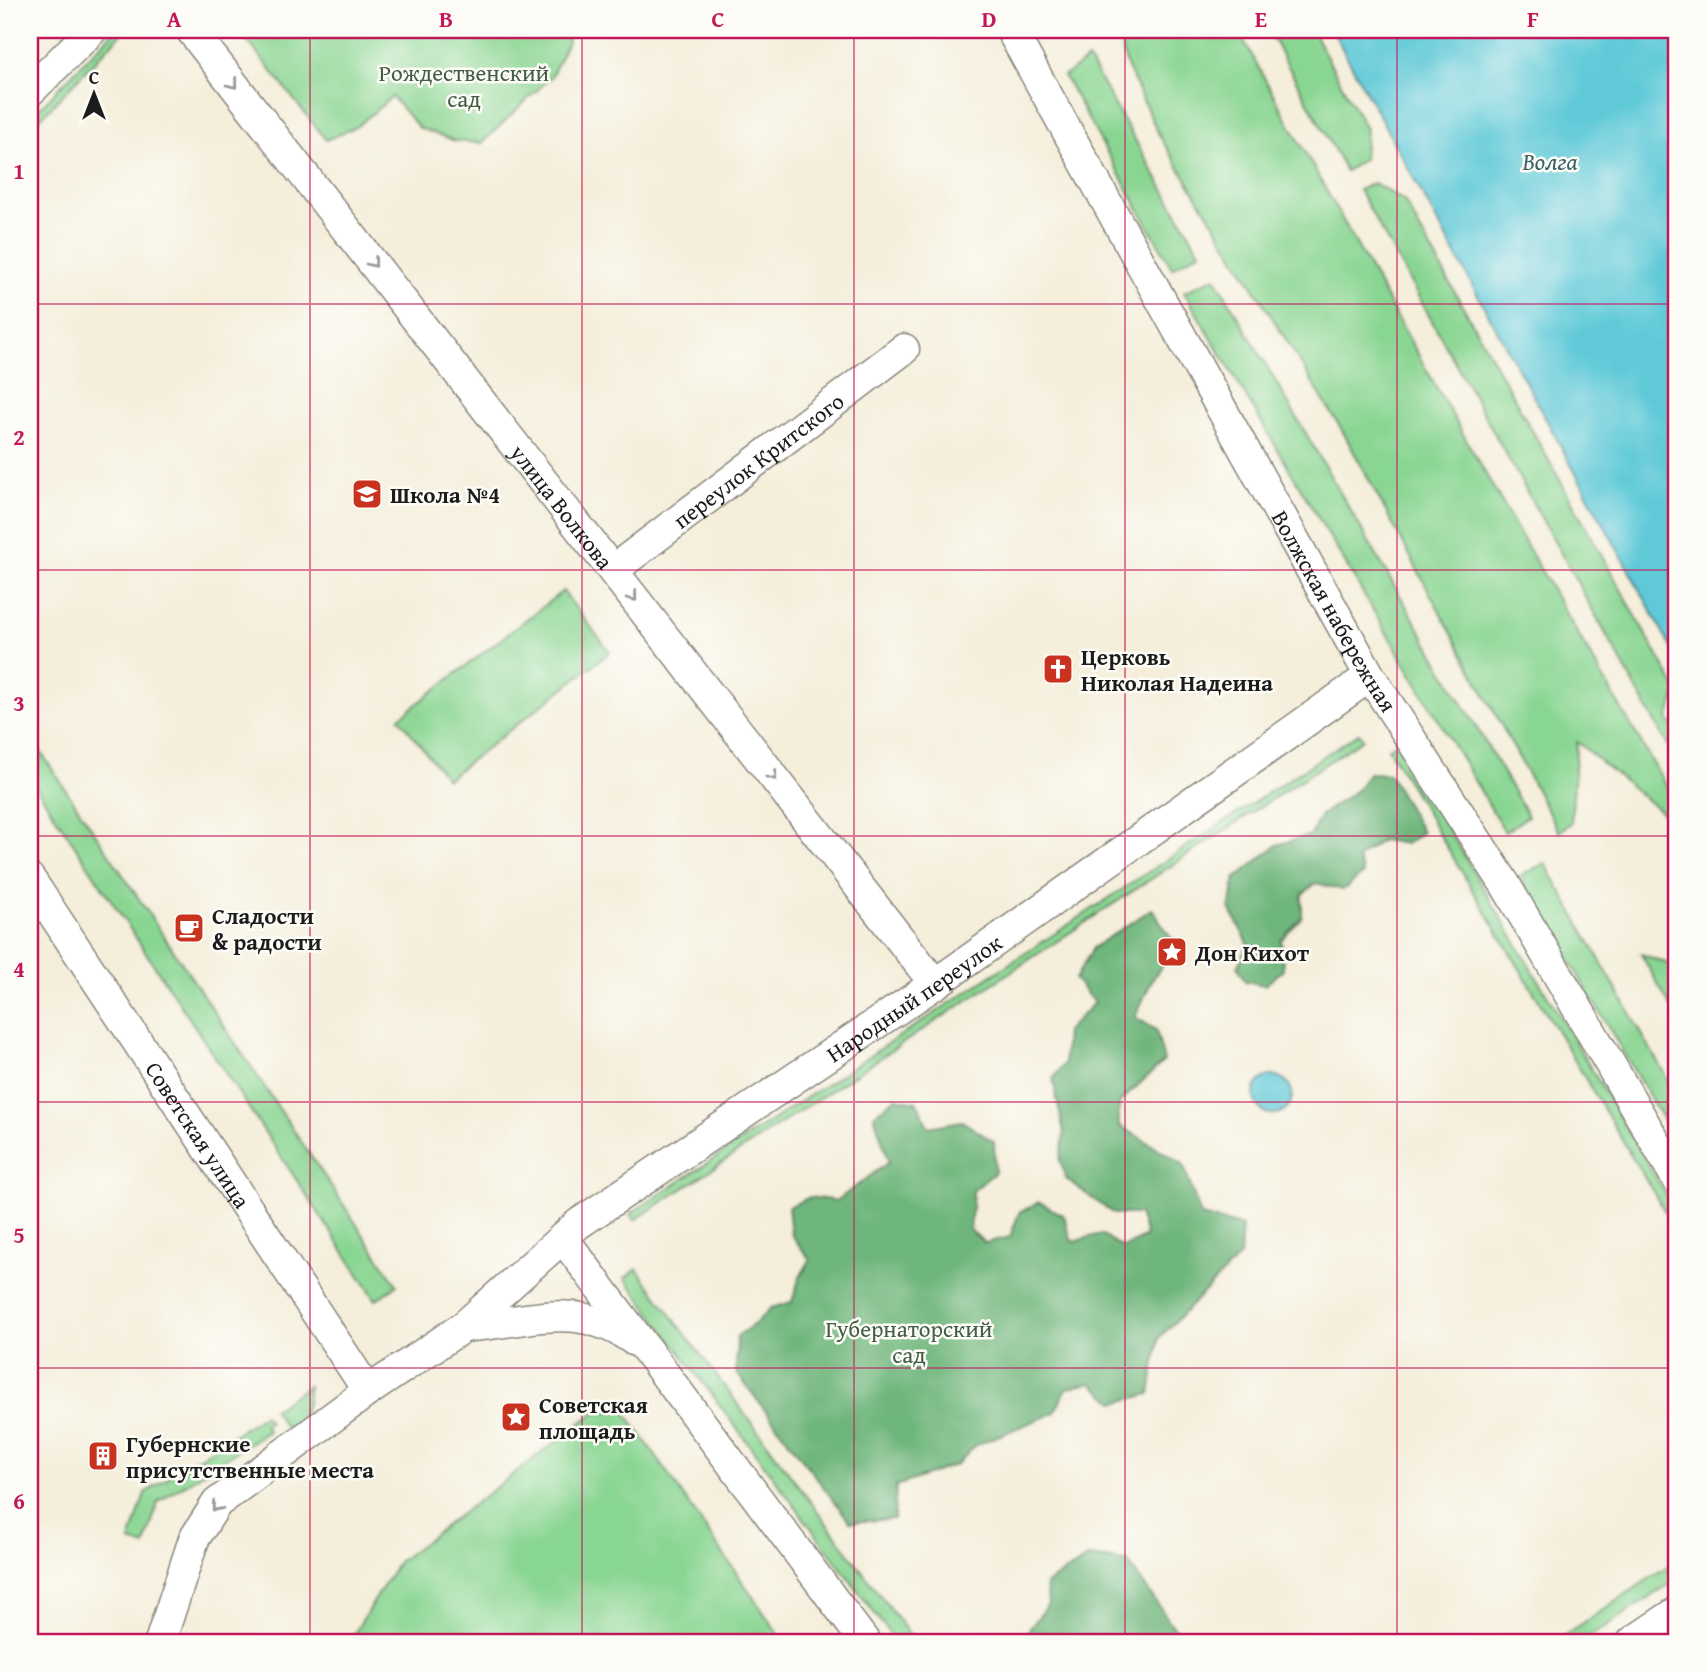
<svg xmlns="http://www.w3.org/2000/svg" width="1707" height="1672" viewBox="0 0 1707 1672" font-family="'Gentium Book Plus',serif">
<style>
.green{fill:#89d592;stroke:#527857;stroke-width:2}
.forest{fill:#6eb67c;stroke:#45694c;stroke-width:2}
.water{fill:#5ec9d8;stroke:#3d727a;stroke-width:2}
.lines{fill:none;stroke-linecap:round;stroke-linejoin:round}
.street-casing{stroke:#88857b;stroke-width:33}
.street{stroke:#fff;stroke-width:30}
.oneway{stroke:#999}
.grid{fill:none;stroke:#c2185b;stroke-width:2;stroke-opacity:0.55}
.labels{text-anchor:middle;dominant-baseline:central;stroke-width:5;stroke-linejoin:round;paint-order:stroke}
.park-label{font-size:23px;fill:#425d45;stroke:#fdfcf7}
.street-label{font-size:23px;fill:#1c1c1c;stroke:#fdfcf7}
.poi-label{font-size:23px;font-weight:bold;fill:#1c1c1c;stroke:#fdfcf7;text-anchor:start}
.water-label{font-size:24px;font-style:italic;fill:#366167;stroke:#fdfcf7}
.neatline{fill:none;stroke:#c2185b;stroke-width:2.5}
.grid-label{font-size:23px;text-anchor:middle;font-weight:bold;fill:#c2185b}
</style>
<rect width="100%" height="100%" fill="#fdfcf7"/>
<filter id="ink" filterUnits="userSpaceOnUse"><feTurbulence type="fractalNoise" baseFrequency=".0143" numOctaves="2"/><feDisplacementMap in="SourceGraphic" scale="14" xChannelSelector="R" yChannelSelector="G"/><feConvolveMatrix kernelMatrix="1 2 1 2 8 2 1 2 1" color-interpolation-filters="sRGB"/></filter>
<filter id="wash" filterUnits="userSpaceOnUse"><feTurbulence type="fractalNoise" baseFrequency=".00686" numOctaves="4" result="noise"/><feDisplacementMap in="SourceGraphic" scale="28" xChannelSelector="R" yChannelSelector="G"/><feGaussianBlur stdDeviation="1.57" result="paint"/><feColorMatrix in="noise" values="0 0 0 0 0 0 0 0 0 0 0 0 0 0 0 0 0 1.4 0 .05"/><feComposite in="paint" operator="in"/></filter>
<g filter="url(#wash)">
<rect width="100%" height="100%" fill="#f4eeda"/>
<path class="green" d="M115,30L124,31L30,129V118Z
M239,30H564L568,42L551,77L482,143L455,141L419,128L392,97L356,127L326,140Z
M1135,30H1238C1380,290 1526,548 1677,804L1664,814L1577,742L1571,823L1559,832L1342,430L1159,135L1127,66L1121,46L1131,41Z
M1268,30H1312L1366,129L1364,159L1346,171Z
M1088,59L1200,252L1172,268L1064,76Z
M1374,183L1404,201L1677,690L1668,720L1677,731V762L1359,190Z
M1215,277L1528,816L1505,832L1184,292Z
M563,591L610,652L447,779L399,718Z
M1359,733L1363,739L635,1220L630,1214Z
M30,736L397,1285L376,1300L30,778Z
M1397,743L1677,1213V1232L1388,748Z
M1545,863L1677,1096V1144L1520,876Z
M1641,954L1677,967V1018Z
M637,1269L915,1642H896L625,1278Z
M308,1386C309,1405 303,1421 290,1434L273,1409Z
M624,1410L784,1642H349L398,1562L595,1412Z
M264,1415L269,1422L264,1425L268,1431L158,1502L145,1546L130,1541L145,1493Z
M1677,1560V1579L1582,1642H1555Z"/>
<path class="forest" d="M1368,773L1389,774L1422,832L1406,844L1382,840L1358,858L1363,874L1343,890L1316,883L1302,895V917L1281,940L1283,970L1265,985L1245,981L1238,967L1248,943L1230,909L1235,879L1277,845L1311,835L1321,815L1358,789Z
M1152,909L1176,945L1152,980L1135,1017L1156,1030L1164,1061L1119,1103V1125L1183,1164L1201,1216L1242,1226L1240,1256L1159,1338L1150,1394L1115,1403L1091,1383L1067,1388L1054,1413L976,1445L956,1465L896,1486L894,1519L850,1522L736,1372L737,1336L756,1323L771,1308L792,1302L799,1279L810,1260L791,1234L788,1207L810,1197L836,1201L889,1162L874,1115L896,1098L917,1102L928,1127L962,1121L994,1142L995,1172L973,1191L970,1230L985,1243L1010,1237L1019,1213L1039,1202L1064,1216L1072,1242L1101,1234L1123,1248L1146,1236L1139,1214H1114L1066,1179L1060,1160L1064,1133L1053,1079L1064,1064L1066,1031L1094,1003L1075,979L1093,948Z
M1089,1557L1128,1562L1175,1629L1166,1642H1035L1028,1631L1048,1604L1046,1584Z"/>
<path class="water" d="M1332,30H1677V658L1636,583Z
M1254 1095a19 19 0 1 1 38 0a19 19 0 1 1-38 0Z"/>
</g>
<g filter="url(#ink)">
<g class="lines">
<g class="street-casing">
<g id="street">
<path id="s1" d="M191,30L935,984"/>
<path id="s2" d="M1011,30L1370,676L1505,884L1677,1179"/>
<path d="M30,91L92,30"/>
<path id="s3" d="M613,570L904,349"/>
<path id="s4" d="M30,879L368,1391"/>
<path d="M563,1238L865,1642"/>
<path d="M463,1327C529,1323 574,1298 635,1341"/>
<path id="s5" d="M160,1642L194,1539L217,1503L368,1391L463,1327L578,1224L935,984L1370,676"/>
<path d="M1632,1642L1677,1612"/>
</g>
</g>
<use href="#street" class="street"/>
</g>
<defs><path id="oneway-chevron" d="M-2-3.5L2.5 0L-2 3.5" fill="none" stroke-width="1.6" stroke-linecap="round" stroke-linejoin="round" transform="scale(1.75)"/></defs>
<g class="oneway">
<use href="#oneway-chevron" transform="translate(233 84) rotate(52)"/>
<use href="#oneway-chevron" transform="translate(373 263) rotate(52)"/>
<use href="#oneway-chevron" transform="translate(633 597) rotate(52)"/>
<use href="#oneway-chevron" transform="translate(773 776) rotate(52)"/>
<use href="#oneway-chevron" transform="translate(216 1507) rotate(131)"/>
</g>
</g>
<path class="grid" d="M310,30V1642M582,30V1642M854,30V1642M1125,30V1642M1397,30V1642M30,304H1677M30,570H1677M30,836H1677M30,1102H1677M30,1368H1677"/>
<defs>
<g id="school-square" transform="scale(1.575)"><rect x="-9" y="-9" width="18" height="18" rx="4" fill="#c8321e" stroke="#fdfcf7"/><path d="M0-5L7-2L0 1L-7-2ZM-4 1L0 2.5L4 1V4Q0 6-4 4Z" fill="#fff"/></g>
<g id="church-square" transform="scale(1.575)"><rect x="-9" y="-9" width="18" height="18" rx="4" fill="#c8321e" stroke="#fdfcf7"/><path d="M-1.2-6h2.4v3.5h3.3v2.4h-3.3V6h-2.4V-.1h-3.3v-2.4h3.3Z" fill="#fff"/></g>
<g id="cafe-square" transform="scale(1.575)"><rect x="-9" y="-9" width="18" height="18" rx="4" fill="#c8321e" stroke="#fdfcf7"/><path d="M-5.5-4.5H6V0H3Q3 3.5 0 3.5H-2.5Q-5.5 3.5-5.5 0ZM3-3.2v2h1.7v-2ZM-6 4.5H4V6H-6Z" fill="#fff"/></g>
<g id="sight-square" transform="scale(1.575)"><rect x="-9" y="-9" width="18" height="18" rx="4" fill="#c8321e" stroke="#fdfcf7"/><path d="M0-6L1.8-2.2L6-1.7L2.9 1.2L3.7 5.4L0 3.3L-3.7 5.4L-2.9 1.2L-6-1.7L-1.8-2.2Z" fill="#fff"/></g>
<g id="building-square" transform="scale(1.575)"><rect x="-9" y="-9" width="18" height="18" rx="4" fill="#c8321e" stroke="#fdfcf7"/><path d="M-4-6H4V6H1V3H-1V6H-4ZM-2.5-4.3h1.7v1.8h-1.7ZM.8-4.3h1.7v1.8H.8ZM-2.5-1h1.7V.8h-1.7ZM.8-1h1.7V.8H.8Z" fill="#fff"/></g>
</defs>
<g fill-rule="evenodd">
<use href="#school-square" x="367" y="494"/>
<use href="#church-square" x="1058" y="669"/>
<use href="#cafe-square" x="189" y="928"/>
<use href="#sight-square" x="1172" y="952"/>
<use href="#sight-square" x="516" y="1417"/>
<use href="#building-square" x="103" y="1456"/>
</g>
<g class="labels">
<g class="park-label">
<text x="464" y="72">Рождественский<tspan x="464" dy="26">сад</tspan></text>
<text x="909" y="1328">Губернаторский<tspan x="909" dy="26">сад</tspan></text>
</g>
<g class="street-label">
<text stroke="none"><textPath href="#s3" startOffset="182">переулок Критского</textPath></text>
<text stroke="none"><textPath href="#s1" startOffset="604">улица Волкова</textPath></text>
<text stroke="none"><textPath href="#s2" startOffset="665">Волжская набережная</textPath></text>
<text stroke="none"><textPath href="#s5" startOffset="1013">Народный переулок</textPath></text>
<text stroke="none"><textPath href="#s4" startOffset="306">Советская улица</textPath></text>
</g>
<g class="poi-label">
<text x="390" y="494">Школа №4</text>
<text x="1081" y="656">Церковь<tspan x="1081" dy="26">Николая Надеина</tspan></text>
<text x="212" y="915">Сладости<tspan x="212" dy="26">&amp; радости</tspan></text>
<text x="1195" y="952">Дон Кихот</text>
<text x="539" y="1404">Советская<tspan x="539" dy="26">площадь</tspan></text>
<text x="126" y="1443">Губернские<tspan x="126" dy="26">присутственные места</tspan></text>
</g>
<g class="water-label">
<text x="1550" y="161">Волга</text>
</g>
</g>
<rect width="1707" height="1672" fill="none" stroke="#fdfcf7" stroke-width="77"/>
<g transform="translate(94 94)" stroke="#fdfcf7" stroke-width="5" paint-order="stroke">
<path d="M0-5L12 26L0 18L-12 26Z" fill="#1c1c1c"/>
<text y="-10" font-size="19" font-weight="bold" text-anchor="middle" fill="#1c1c1c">С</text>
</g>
<rect x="38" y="38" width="1630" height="1596" class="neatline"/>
<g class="grid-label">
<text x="174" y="27">A</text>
<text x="446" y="27">B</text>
<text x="718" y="27">C</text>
<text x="989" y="27">D</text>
<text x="1261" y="27">E</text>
<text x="1533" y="27">F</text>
<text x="19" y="179">1</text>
<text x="19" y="445">2</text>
<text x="19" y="711">3</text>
<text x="19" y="977">4</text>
<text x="19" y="1243">5</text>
<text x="19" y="1509">6</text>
</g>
</svg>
